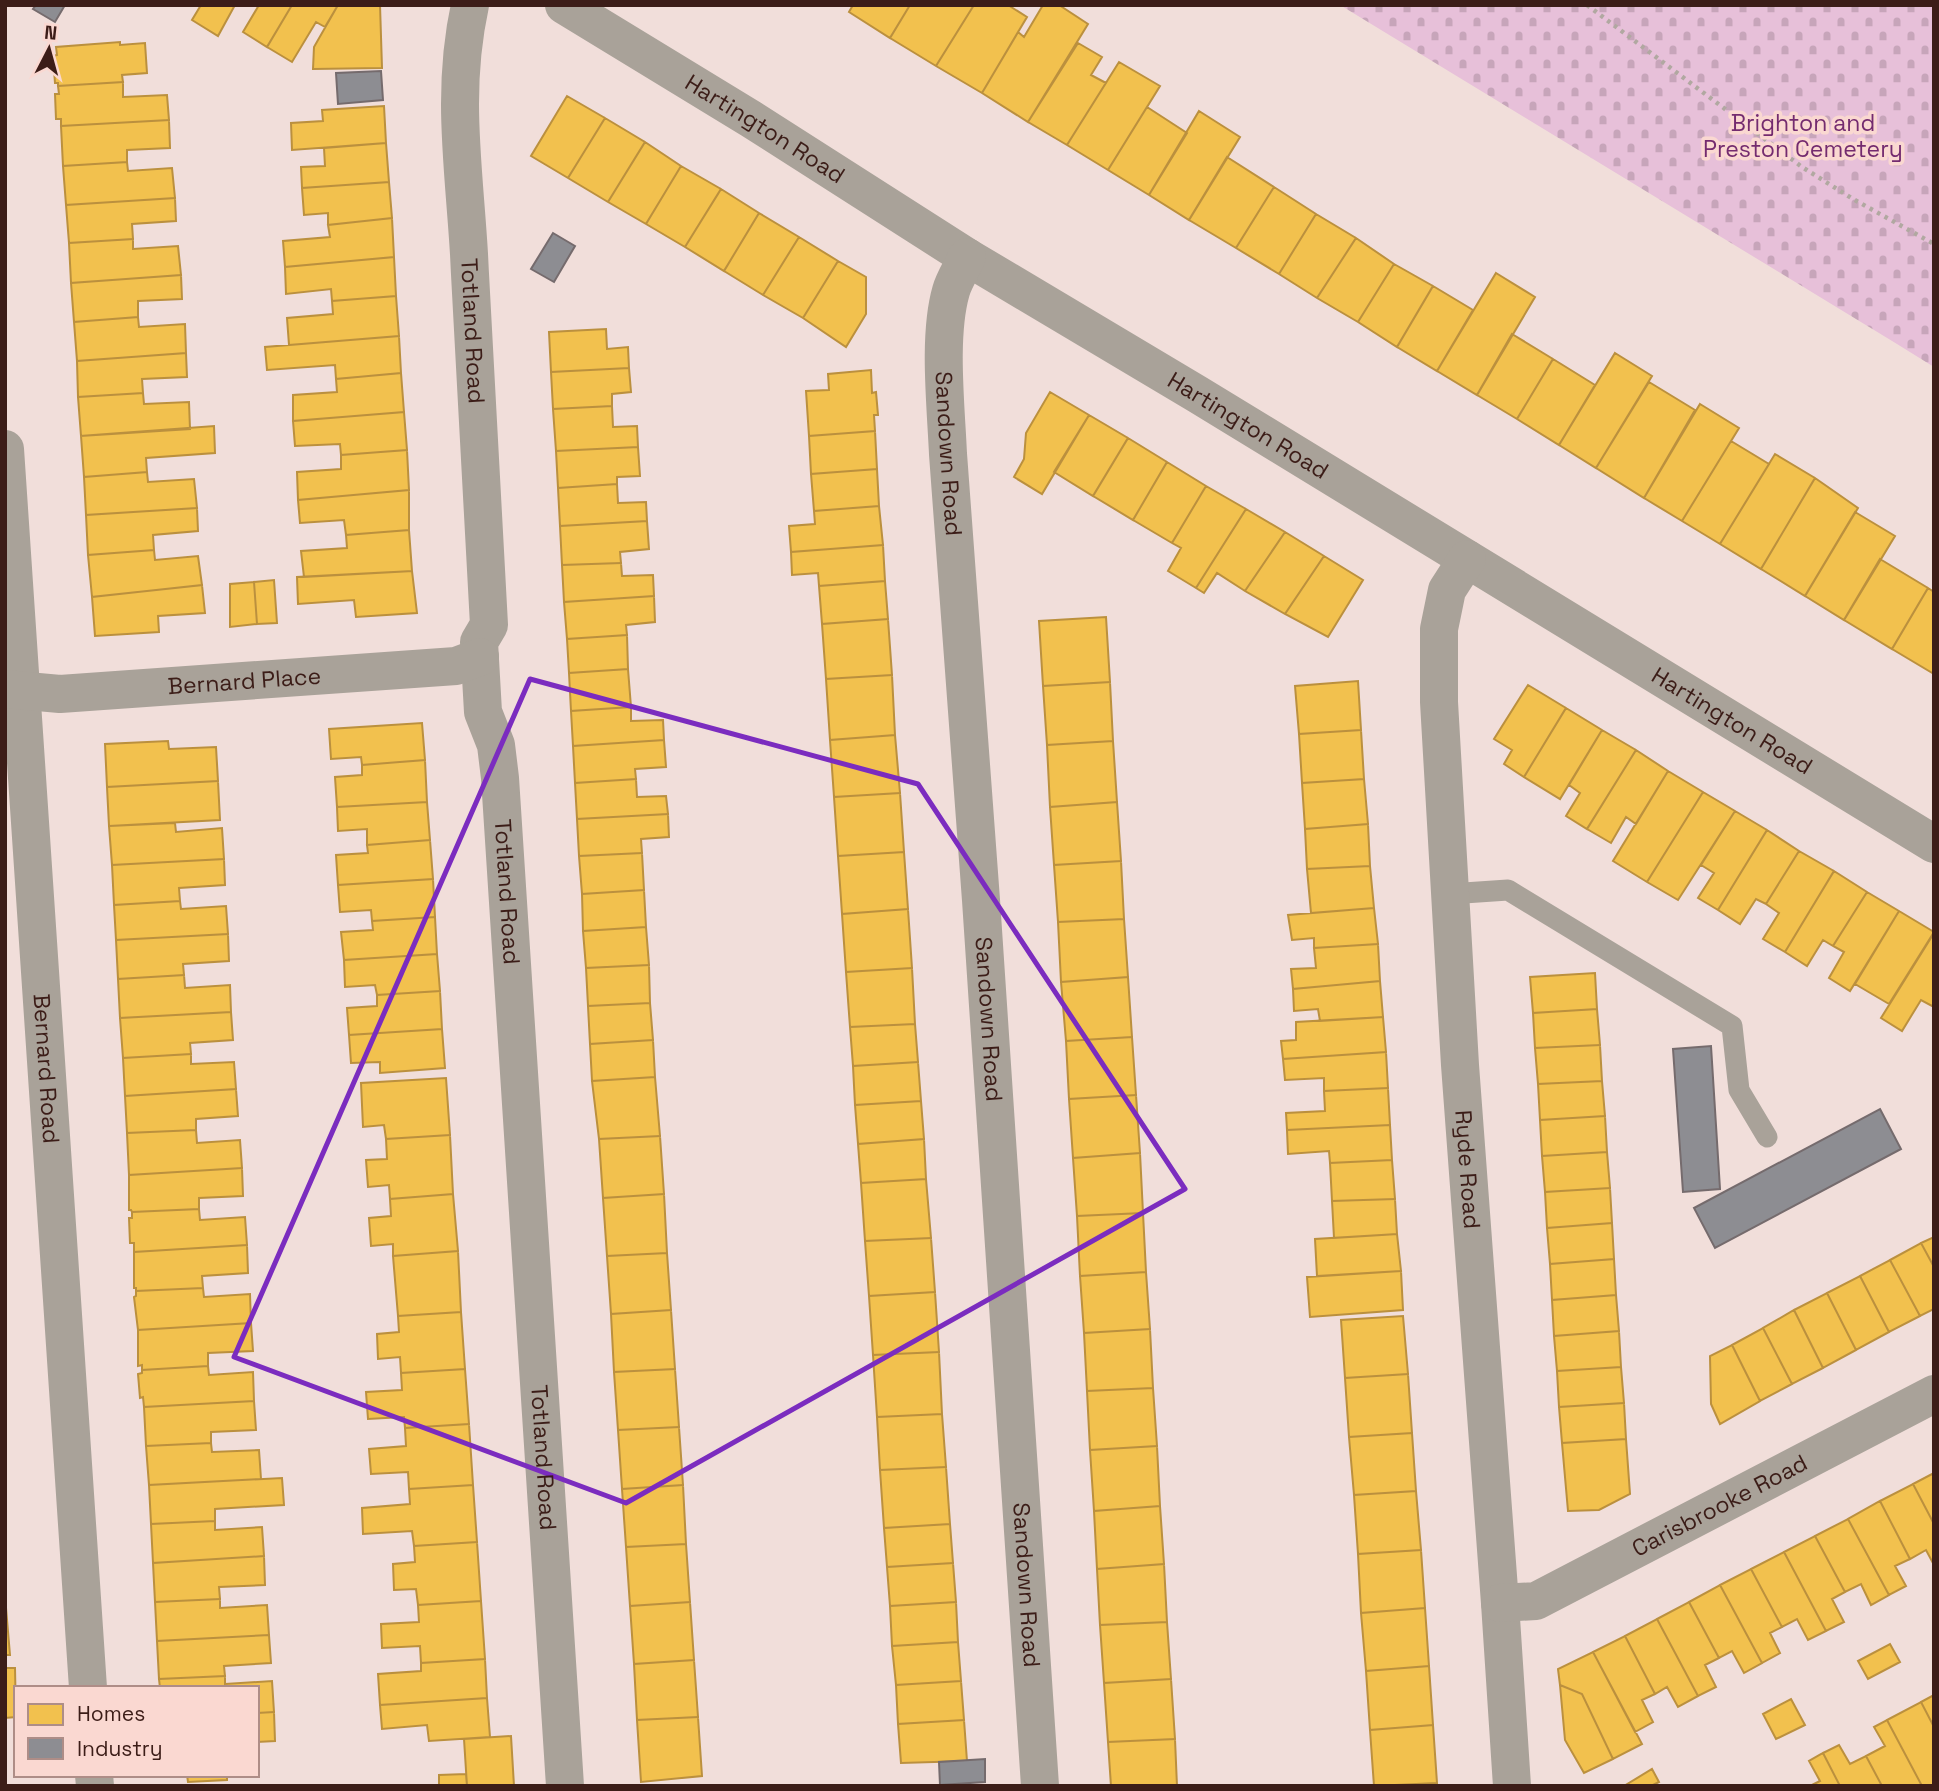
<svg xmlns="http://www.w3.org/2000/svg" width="1939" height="1791" viewBox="0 0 1939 1791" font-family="'Space Grotesk',sans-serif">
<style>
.cemetery{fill:url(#cemetery-stones)}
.homes{fill:#f2c14e;stroke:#bb903e;stroke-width:2}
.industry{fill:#8d8d92;stroke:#756b6d;stroke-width:2}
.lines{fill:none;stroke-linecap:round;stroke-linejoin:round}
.path{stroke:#b1a8a1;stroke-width:4.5;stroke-dasharray:3.5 5;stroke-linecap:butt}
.lane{stroke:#a9a299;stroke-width:21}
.street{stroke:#a9a299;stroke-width:38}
.marked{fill:none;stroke:#7b2cbf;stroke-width:5;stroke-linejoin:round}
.labels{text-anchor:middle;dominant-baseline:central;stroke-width:7;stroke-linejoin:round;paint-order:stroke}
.park-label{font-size:23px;fill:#742b6f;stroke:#fad8d1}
.street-label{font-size:23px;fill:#3c1d18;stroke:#fad8d1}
</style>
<defs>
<pattern id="cemetery-stones" width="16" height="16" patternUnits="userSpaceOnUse" patternTransform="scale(1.75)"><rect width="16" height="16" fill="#e7c0d9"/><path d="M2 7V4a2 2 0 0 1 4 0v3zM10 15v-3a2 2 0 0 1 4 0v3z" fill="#c7a5ba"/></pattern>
</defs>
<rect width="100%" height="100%" fill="#f1deda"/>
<path class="cemetery" d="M1340,5H1934V367L1897,344Z"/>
<path class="homes" d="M201,5H235L218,36L192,20Z
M259,5H292L267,47L243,32Z
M292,5H338L325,27L316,22L292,62L267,47Z
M338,5H380L382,68L313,69L314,47Z
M853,5H910L890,38L849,12Z
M910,5H974L936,66L890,38Z
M974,5H1008L1027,17L982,93L936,66Z
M1043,5H1059L1088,24L1028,122L982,93L1018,32L1024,37Z
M120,42V45L145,43L147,73L122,75L123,82L58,86V83H55L53,56L57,55L56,47Z
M1078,43L1102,57L1091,75L1106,83L1067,145L1028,122Z
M1119,62L1160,86L1108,170L1067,145Z
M123,82V97L167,95L169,120L61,126V119H56L55,94H59L58,86Z
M567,96L605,118L568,178L531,156Z
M384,106L386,143L292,150L291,123L323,121L322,110Z
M1147,107L1187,133L1149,195L1108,170Z
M1199,111L1240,137L1189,220L1149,195Z
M605,118L645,142L608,202L568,178Z
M169,120L170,148L127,150V162L63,166L61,126Z
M645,142L681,166L646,224L608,202Z
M386,143L389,182L302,188L301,167L325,166L324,148Z
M1227,157L1274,187L1236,248L1189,220Z
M127,162L128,171L172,168L175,198L66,205L63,166Z
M681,166L721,189L685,247L646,224Z
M389,182L392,218L328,225V213L304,215L302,188Z
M1274,187L1316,214L1279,274L1236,248Z
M721,189L759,213L724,271L685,247Z
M175,198L176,221L132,224L133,239L69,243L66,205Z
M759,213L799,237L763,295L724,271Z
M1316,214L1356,238L1317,298L1279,274Z
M392,218L394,257L285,267L283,241L330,237L328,225Z
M799,237L838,261L803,318L763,295Z
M1356,238L1394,264L1358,322L1317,298Z
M133,239V249L178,246L181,275L71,283L69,243Z
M394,257L396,296L332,301L331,289L286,294L285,267Z
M838,261L866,277V314L846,347L803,318Z
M1394,264L1433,286L1397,347L1358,322Z
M1496,273L1535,297L1477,395L1437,371Z
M181,275L182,299L138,301V317L74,322L71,283Z
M1433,286L1473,310L1437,371L1397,347Z
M396,296L399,336L289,345L287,318L333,314L332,301Z
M138,317L139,327L185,324L186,353L77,361L74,322Z
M606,329L607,349L628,347L629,368L551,372L549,332Z
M1512,334L1553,359L1517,419L1477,395Z
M399,336L401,373L336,379L335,365L267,370L265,347Z
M186,353L187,377L142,379L143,393L78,397L77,361Z
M1615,353L1652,376L1596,468L1559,445Z
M1553,359L1595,385L1559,445L1517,419Z
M629,368L631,392L612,394V406L553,409L551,372Z
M871,370L872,393L876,392L878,415H874L875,431L809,436L806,391L829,390L828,374Z
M401,373L404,412L293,421V395L337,392L336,379Z
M1649,382L1695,410L1644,498L1596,468Z
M1050,392L1089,415L1042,494L1014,477L1024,459L1026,433Z
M143,393L144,404L189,402L190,429L81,436L78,397Z
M1700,404L1739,428L1682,521L1644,498Z
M612,406L613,427L637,426L638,447L556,451L553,409Z
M404,412L407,450L341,455L340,444L295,446L293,421Z
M1089,415L1128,438L1093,496L1054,472Z
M214,426L215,453L146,458L147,472L84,477L81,436Z
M875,431L877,469L811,474L809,436Z
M1128,438L1167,462L1133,520L1093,496Z
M1731,441L1769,464L1720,544L1682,521Z
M638,447L640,476L617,477V484L558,488L556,451Z
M407,450L409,490L298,500L297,472L341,469V455Z
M1775,454L1815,478L1761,569L1720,544Z
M1167,462L1206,486L1172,543L1133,520Z
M877,469L879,506L814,511L811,474Z
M147,472L148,482L194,479L197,508L86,515L84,477Z
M1815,478L1858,508L1805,596L1761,569Z
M617,484L618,503L646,502L647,521L560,526L558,488Z
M1206,486L1246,509L1196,588L1168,571L1181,548L1172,543Z
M409,490V530L346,535L344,520L300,523L298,500Z
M879,506L883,545L791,552L789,526L815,524L814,511Z
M197,508L198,531L153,535L154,550L88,555L86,515Z
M1246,509L1285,532L1245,591L1217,573L1204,593L1196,588Z
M1855,512L1895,536L1844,620L1805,596Z
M647,521L649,549L620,552L621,563L562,565L560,526Z
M409,530L412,571L304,577L301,551L347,548L346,535Z
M1285,532L1324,556L1285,614L1245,591Z
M883,545L885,581L819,586L818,573L792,575L791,552Z
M154,550L155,560L198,556L202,585L92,597L88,555Z
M1324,556L1363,580L1328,637L1285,614Z
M1880,559L1928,588L1892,649L1844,620Z
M621,563L622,576L653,575L654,596L564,602L562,565Z
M412,571L417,613L356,617L354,600L298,604L297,577Z
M274,580L277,623L257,624L254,582Z
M885,581L888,619L822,624L819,586Z
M254,582L257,624L230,627V584Z
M202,585L205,613L158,616L159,632L95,636L92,597Z
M1928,588L1934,592V674L1892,649Z
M654,596L655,622L626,625L627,635L567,639L564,602Z
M1106,617L1110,682L1043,686L1039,621Z
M888,619L892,675L826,679L822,624Z
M627,635L628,669L569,673L567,639Z
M628,669L631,707L571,711L569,673Z
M892,675L895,735L830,740L826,679Z
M1358,681L1361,730L1299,734L1295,686Z
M1110,682L1113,741L1047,745L1043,686Z
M1528,685L1566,708L1524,777L1504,764L1512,750L1494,739Z
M631,707V721L663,720L664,740L573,746L571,711Z
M1566,708L1602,730L1560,799L1524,777Z
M422,723L425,760L362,765L361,757L331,759L329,729Z
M1361,730L1364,779L1302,783L1299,734Z
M1602,730L1636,750L1587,829L1566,816L1580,793L1569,785Z
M895,735L900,793L834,797L830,740Z
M664,740L666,767L635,769L636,779L575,783L573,746Z
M168,741L169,749L216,747L218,781L107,787L105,744Z
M1113,741L1117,802L1050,807L1047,745Z
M1636,750L1668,771L1636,824L1626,817L1611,843L1587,829Z
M425,760L427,802L337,807L335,777L362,775V765Z
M1668,771L1703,792L1647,882L1613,861Z
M636,779L637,797L666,796L668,814L577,819L575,783Z
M1364,779L1368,824L1305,829L1302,783Z
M218,781L220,820L109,826L107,787Z
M1703,792L1735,811L1678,900L1647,882Z
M900,793L904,852L838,856L834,797Z
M427,802L430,840L367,845V829L338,831L337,807Z
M1117,802L1121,861L1054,865L1050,807Z
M1735,811L1767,830L1718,910L1698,898L1714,873L1701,865Z
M668,814L669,837L641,839L642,853L579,856L577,819Z
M175,823L176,832L222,828L224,859L112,865L109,826Z
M1368,824L1370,866L1307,869L1305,829Z
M1767,830L1799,851L1766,904L1756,899L1740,924L1718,910Z
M430,840L433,879L338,885L336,855L368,853L367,845Z
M1799,851L1834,871L1785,952L1763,939L1779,913L1766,904Z
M904,852L908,909L842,914L838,856Z
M642,853L644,890L582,894L579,856Z
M224,859L225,885L179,888L180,901L114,905L112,865Z
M1121,861L1124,919L1058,922L1054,865Z
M1370,866L1374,908L1311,913L1307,869Z
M1834,871L1867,892L1833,946L1823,940L1807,966L1785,952Z
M433,879L435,917L372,921L371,910L340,912L338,885Z
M644,890L646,927L583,931L582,894Z
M1867,892L1899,911L1850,991L1829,978L1844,952L1833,946Z
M180,901L181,909L226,906L228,934L116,940L114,905Z
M1374,908L1378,944L1314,948V938L1292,940L1288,915Z
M908,909L912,968L846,972L842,914Z
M1899,911L1934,932L1889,1004L1855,984Z
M435,917L437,954L344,960L341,932L373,930L372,921Z
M1124,919L1128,977L1061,982L1058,922Z
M646,927L649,965L586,968L583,931Z
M1934,933V1007L1921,1000L1902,1031L1881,1018Z
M228,934L229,961L183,964L184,975L118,979L116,940Z
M1378,944L1380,981L1293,989L1291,969L1316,968L1314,948Z
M437,954L440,991L377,995L375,985L345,987L344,960Z
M649,965L650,1003L588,1006L586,968Z
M912,968L915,1024L850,1027L846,972Z
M1595,973L1597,1009L1533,1013L1530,977Z
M184,975L185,988L230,985L231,1012L120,1018L118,979Z
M1128,977L1132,1037L1066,1041L1061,982Z
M1380,981L1383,1017L1320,1021L1318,1009L1294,1011L1293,989Z
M440,991L442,1029L349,1035L347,1008L377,1006V995Z
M650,1003L653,1040L590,1044L588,1006Z
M1597,1009L1600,1045L1535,1048L1533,1013Z
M231,1012L233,1040L190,1043L191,1054L123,1058L120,1018Z
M1383,1017L1386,1052L1283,1059L1281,1041L1296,1040V1022Z
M915,1024L918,1062L853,1066L850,1027Z
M442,1029L445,1068L380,1073V1062L351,1063L349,1035Z
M1132,1037L1136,1095L1069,1099L1066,1041Z
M653,1040L655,1077L592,1081L590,1044Z
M1600,1045L1602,1081L1538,1084L1535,1048Z
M1386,1052L1388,1088L1324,1091V1078L1285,1080L1283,1059Z
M191,1054V1064L234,1062L236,1089L125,1096L123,1058Z
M918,1062L921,1101L855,1105L853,1066Z
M655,1077L660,1136L599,1139L592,1081Z
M446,1078L450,1135L386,1139L384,1125L363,1127L361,1083Z
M1602,1081L1605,1116L1540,1120L1538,1084Z
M1388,1088L1390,1125L1287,1130L1286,1113L1325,1111L1324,1091Z
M236,1089L238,1116L196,1119V1130L127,1133L125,1096Z
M1136,1095L1140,1153L1073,1158L1069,1099Z
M921,1101L924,1139L858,1144L855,1105Z
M1605,1116L1607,1152L1542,1156L1540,1120Z
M1390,1125L1392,1160L1330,1163L1329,1151L1288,1154L1287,1130Z
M196,1130L197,1143L240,1140L242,1168L129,1175L127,1133Z
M450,1135L453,1194L390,1199L389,1185L368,1187L366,1160L387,1159L386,1139Z
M660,1136L664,1194L603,1198L599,1139Z
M924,1139L926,1179L861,1183L858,1144Z
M1607,1152L1610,1188L1545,1192L1542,1156Z
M1140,1153L1143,1213L1077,1216L1073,1158Z
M1392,1160L1395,1199L1332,1201L1330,1163Z
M242,1168L243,1196L199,1198V1209L132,1212L131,1210H129V1175Z
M926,1179L931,1238L865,1241L861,1183Z
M1610,1188L1612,1223L1547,1228L1545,1192Z
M453,1194L458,1251L393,1256V1244L371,1246L369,1218L391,1216L390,1199Z
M664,1194L667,1253L607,1256L603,1198Z
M1395,1199L1397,1234L1334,1238L1332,1201Z
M199,1209L200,1220L245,1217L247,1245L134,1252V1243H130L129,1218H132V1212Z
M1143,1213L1146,1272L1080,1276L1077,1216Z
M1612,1223L1614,1259L1550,1264L1547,1228Z
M1397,1234L1401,1271L1317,1276L1315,1239Z
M1934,1237V1267L1921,1243Z
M931,1238L935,1292L869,1296L865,1241Z
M1921,1243L1934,1267V1309L1920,1316L1890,1260Z
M247,1245L248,1273L202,1276L203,1288L136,1291V1288H134V1252Z
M458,1251L461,1312L398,1316L393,1256Z
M667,1253L671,1310L611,1314L607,1256Z
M1614,1259L1616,1295L1552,1300L1550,1264Z
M1890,1260L1920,1316L1889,1332L1860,1276Z
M1401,1271L1403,1310L1310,1317L1307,1277Z
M1146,1272L1150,1329L1084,1333L1080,1276Z
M1860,1276L1889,1332L1856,1350L1827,1293Z
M203,1288L204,1297L250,1294L251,1323L138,1330L134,1297L136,1296V1291Z
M935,1292L939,1352L873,1355L869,1296Z
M1827,1293L1856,1350L1823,1368L1794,1310Z
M1616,1295L1619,1331L1554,1336L1552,1300Z
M671,1310L675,1369L614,1372L611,1314Z
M1794,1310L1823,1368L1792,1384L1763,1328Z
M461,1312L465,1369L401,1373L400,1357L378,1359L377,1334L399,1332L398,1316Z
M1403,1316L1408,1374L1345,1378L1341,1320Z
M251,1323L253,1351L208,1353V1366L142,1370V1365L138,1366V1330Z
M1763,1328L1792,1384L1760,1401L1732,1345Z
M1150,1329L1153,1388L1087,1391L1084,1333Z
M1619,1331L1621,1367L1557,1371L1554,1336Z
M1732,1345L1760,1401L1720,1424L1711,1404L1710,1356Z
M939,1352L942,1414L877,1417L873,1355Z
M208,1366L209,1375L253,1372L254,1401L144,1407L143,1397L140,1398L138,1374L142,1373V1370Z
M1621,1367L1624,1403L1559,1407L1557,1371Z
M465,1369L469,1424L405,1428L404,1417L368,1419L366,1392L402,1390L401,1373Z
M675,1369L679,1427L618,1430L614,1372Z
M1408,1374L1412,1433L1349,1437L1345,1378Z
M1153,1388L1157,1446L1090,1450L1087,1391Z
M254,1401L256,1430L211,1432V1443L146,1446L144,1407Z
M1624,1403L1626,1439L1562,1443L1559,1407Z
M942,1414L946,1467L880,1470L877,1417Z
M469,1424L473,1485L409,1489L408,1472L371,1474L369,1449L406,1446L405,1428Z
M679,1427L683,1485L622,1489L618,1430Z
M1412,1433L1416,1491L1354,1495L1349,1437Z
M1626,1439L1630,1494L1599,1510L1568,1511L1562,1443Z
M211,1443L212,1452L259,1450L261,1479L149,1485L146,1446Z
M1157,1446L1160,1506L1094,1511L1090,1450Z
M946,1467L950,1524L884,1528L880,1470Z
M1934,1473V1524L1913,1484Z
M282,1478L284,1505L215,1509V1521L151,1524L149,1485Z
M1913,1484L1934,1524V1565L1926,1550L1910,1559L1880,1501Z
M473,1485L477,1542L414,1546L412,1531L363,1534L362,1508L410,1504L409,1489Z
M683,1485L686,1544L626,1547L622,1489Z
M1416,1491L1421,1550L1358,1554L1354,1495Z
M1880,1501L1910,1559L1895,1566L1906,1586L1889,1595L1848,1519Z
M1160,1506L1164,1564L1097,1569L1094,1511Z
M1848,1519L1889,1595L1871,1605L1861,1584L1845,1592L1815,1536Z
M215,1521V1530L262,1527L264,1556L153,1563L151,1524Z
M950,1524L953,1563L887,1567L884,1528Z
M1815,1536L1845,1592L1832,1599L1844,1622L1826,1631L1784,1552Z
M477,1542L481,1601L418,1605L416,1589L394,1590L393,1564L415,1562L414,1546Z
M686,1544L690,1602L630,1606L626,1547Z
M1421,1550L1425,1608L1361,1613L1358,1554Z
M1784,1552L1826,1631L1808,1640L1797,1619L1782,1627L1751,1569Z
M264,1556L265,1585L219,1587L220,1599L155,1602L153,1563Z
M953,1563L956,1602L890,1606L887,1567Z
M1164,1564L1167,1622L1100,1625L1097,1569Z
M1751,1569L1782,1627L1770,1633L1780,1653L1762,1663L1720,1585Z
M1720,1585L1762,1663L1744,1673L1732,1651L1719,1658L1689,1602Z
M5,1596L10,1655H5Z
M220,1599V1608L267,1605L269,1635L157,1641L155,1602Z
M481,1601L485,1659L421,1663L420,1646L382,1648L381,1624L419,1622L418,1605Z
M690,1602L694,1660L634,1664L630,1606Z
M956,1602L958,1642L892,1646L890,1606Z
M1689,1602L1719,1658L1705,1665L1716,1687L1698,1696L1657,1619Z
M1425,1608L1429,1666L1366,1671L1361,1613Z
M1657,1619L1698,1696L1678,1707L1667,1687L1655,1694L1625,1636Z
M1167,1622L1171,1679L1104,1683L1100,1625Z
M269,1635L271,1663L224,1666L225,1676L159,1679L157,1641Z
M1625,1636L1655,1694L1642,1700L1653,1722L1635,1732L1593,1652Z
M958,1642L961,1681L896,1685L892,1646Z
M1890,1644L1900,1662L1868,1679L1858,1661Z
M1593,1652L1642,1744L1613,1759L1582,1694L1560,1685L1558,1669Z
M485,1659L487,1698L380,1705L378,1674L421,1671V1663Z
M694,1660L698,1717L637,1720L634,1664Z
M1429,1666L1433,1725L1370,1730L1366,1671Z
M5,1668H15L16,1717L5,1718Z
M225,1676V1684L272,1681L274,1712L257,1713V1688H160L159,1679Z
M1171,1679L1175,1739L1108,1742L1104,1683Z
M961,1681L964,1720L898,1724L896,1685Z
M1560,1685L1582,1694L1613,1759L1584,1773L1565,1740Z
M1934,1695V1727L1921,1702Z
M487,1698L490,1737L429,1741L427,1725L382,1729L380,1705Z
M1791,1699L1805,1725L1776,1739L1763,1714Z
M1921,1702L1934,1727V1786H1922L1887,1720Z
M274,1712L275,1741L257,1742V1713Z
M698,1717L702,1776L641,1782L637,1720Z
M964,1720L967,1761L901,1763L898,1724Z
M1887,1720L1922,1786H1882L1866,1756L1885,1746L1874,1727Z
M1433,1725L1437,1783L1374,1786L1370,1730Z
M511,1736L514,1786H467L464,1739Z
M1175,1739L1177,1786H1111L1108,1742Z
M1839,1745L1850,1764L1866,1756L1882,1786H1840L1823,1753Z
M1823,1753L1840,1786H1810L1820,1781L1809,1761Z
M1652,1769L1659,1782L1651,1786H1624Z
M466,1774L467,1786H439V1775Z
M187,1775H227V1780L188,1782Z"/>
<path class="industry" d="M36,5H65L55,22L33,9Z
M381,71L383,100L338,104L336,73Z
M553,233L575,246L554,282L531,269Z
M1711,1046L1720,1189L1683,1192L1673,1049Z
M1880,1109L1901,1149L1715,1248L1694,1208Z
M985,1759V1782L940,1785L939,1762Z"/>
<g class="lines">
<path class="path" d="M1587,5L1802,167L1853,199L1934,244"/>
<path class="lane" d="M1449,894L1508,890L1732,1026L1739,1090L1767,1137"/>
<g class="street">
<path id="s1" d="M470,5C451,92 464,168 469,254C475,378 482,502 489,625L479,642L483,712L496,745L500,778L565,1786"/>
<path id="s2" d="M564,5L751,119L967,257L1197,394L1934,844"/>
<path id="s3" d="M967,257C962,268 954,280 951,291C938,336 946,407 948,454L981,900L1040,1786"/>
<path id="s4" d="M5,449L88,1688"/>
<path id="s5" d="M1467,559L1447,590L1439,629V702L1460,1065L1500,1603L1512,1786"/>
<path id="s6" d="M5,689L60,694L456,666L480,657"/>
<path id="s7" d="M1500,1603L1536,1601L1934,1394"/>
<path d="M94,1775L95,1786"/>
</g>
</g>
<path class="marked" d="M530,679L918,784L1185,1189L626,1503L234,1357Z"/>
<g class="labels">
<g class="park-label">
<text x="1803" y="123">Brighton and<tspan x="1803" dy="26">Preston Cemetery</tspan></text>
</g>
<g class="street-label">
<text stroke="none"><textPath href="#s2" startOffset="236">Hartington Road</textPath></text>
<text stroke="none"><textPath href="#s1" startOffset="327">Totland Road</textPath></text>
<text stroke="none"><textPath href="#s2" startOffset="803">Hartington Road</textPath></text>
<text stroke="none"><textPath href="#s3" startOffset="201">Sandown Road</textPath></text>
<text stroke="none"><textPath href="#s6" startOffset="240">Bernard Place</textPath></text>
<text stroke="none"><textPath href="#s2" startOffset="1370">Hartington Road</textPath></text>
<text stroke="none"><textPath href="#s1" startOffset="894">Totland Road</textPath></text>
<text stroke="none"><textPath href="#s3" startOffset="768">Sandown Road</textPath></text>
<text stroke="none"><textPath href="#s4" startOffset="621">Bernard Road</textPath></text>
<text stroke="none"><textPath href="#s5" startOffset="618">Ryde Road</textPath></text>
<text stroke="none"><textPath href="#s1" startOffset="1461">Totland Road</textPath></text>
<text stroke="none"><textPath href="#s7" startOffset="243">Carisbrooke Road</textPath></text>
<text stroke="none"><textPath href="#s3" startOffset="1335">Sandown Road</textPath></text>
</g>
</g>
<rect width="1939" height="1791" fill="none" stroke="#3c1d18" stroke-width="14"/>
<rect x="14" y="1686" width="245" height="91" fill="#fad8d1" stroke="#ae8d87" stroke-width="2"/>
<rect x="28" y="1704" width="35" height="21" fill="#f2c14e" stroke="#ae8d87" stroke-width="2"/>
<text x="77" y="1721" font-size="21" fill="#3c1d18">Homes</text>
<rect x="28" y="1738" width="35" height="21" fill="#8d8d92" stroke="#ae8d87" stroke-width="2"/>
<text x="77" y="1756" font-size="21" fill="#3c1d18">Industry</text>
<g transform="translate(49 49) rotate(6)" stroke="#fad8d1" stroke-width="5" paint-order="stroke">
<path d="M0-5L12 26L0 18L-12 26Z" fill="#3c1d18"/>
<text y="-10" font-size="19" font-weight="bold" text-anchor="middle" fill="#3c1d18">N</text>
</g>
</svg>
